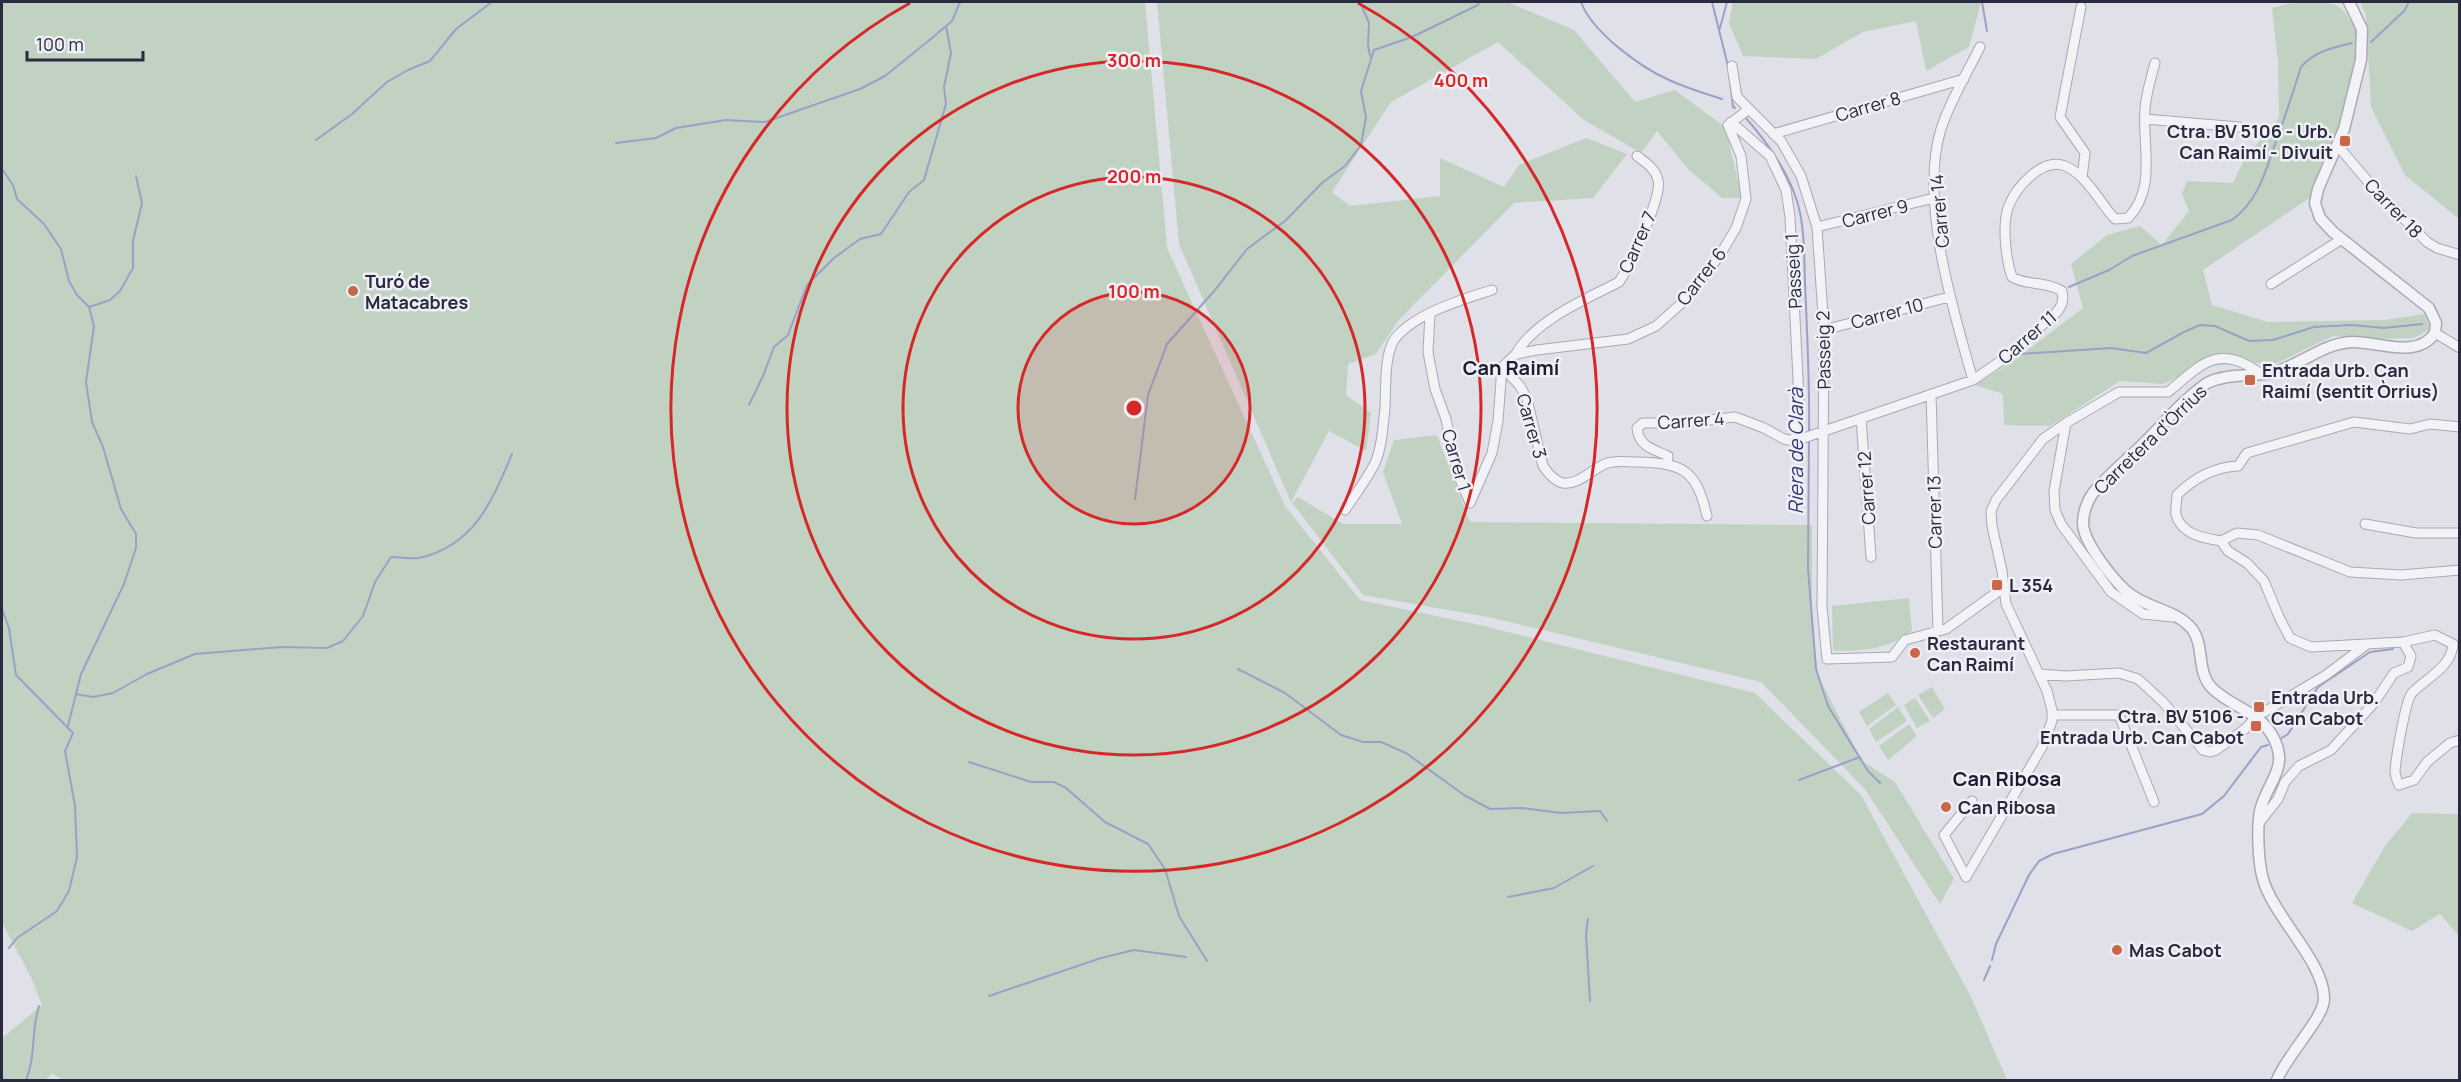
<svg xmlns="http://www.w3.org/2000/svg" width="2461" height="1082" viewBox="0 0 2461 1082" font-family="Manrope,sans-serif">
<style>
.green{fill:#c1d2c3}
.lines{fill:none;stroke-linecap:round;stroke-linejoin:round}
.stream{stroke:#9ca0c7;stroke-width:2}
.minor-casing{stroke:#a9a9b5;stroke-width:11}
.tertiary-casing{stroke:#a9a9b5;stroke-width:13}
.minor{stroke:#f2f2f7;stroke-width:9}
.tertiary{stroke:#f2f2f7;stroke-width:10}
.ring{fill:none;stroke:#d62828;stroke-width:3}
.poi-dot{fill:#ca6748;stroke:#efeff6;stroke-width:2}
.labels{text-anchor:middle;dominant-baseline:central;stroke-width:5;stroke-linejoin:round;paint-order:stroke}
.street-label{font-size:18px;fill:#29293f;stroke:#efeff6}
.poi-label{font-size:18px;font-weight:bold;fill:#29293f;stroke:#efeff6;text-anchor:start}
.neighbourhood-label{font-size:20px;font-weight:bold;fill:#1c1b30;stroke:#efeff6}
.water-label{font-size:20px;font-style:italic;fill:#343872;stroke:#efeff6}
.centre{fill:#d62828;stroke:#efeff6;stroke-width:3}
.ring-label{font-size:18px;text-anchor:middle;font-weight:bold;fill:#d62828;stroke:#efeff6;stroke-width:5;stroke-linejoin:round;paint-order:stroke}
</style>
<rect width="100%" height="100%" fill="#e0e0e8"/>
<path class="green" d="M2,2H1145L1167,248L1285,506L1360,600L1484,626L1755,693L1861,795L1971,997L2007,1080H63L52,1073L46,1080H2V1038L42,1005L31,977L2,923Z
M1157,2H1507L1574,30L1635,102L1675,90L1725,127L1742,198H1722L1689,170L1657,131L1641,153L1584,120L1498,42L1391,102L1332,192L1350,206L1440,196V158L1504,187L1519,165L1586,138L1627,154L1593,198L1514,203L1398,321L1376,354L1348,364L1346,395L1371,413L1366,451L1329,431L1291,502L1179,244Z
M1733,2H1981L1969,47L1926,71L1916,21L1863,32L1816,59L1743,56L1729,23Z
M2309,2C2342,2 2341,6 2358,32L2354,71L2333,148L2311,197L2203,270L2212,305L2268,322L2384,320L2424,314L2431,329L2413,338L2378,339L2333,336L2277,363H2245L2199,367L2163,384L2120,381L2050,426L2004,425L2003,394L1975,385L2016,359L2083,308L2071,264L2107,235L2140,226L2162,245L2189,211L2182,194L2187,181L2233,183L2245,158L2279,118L2278,62L2272,8L2287,4Z
M2360,2H2459V219L2405,175L2371,107L2366,15Z
M1437,435L1470,522L1812,525V619L1818,676L1862,761L1895,782L1954,879L1940,904L1865,789L1761,682L1488,617L1363,595L1292,503L1298,497L1343,524H1402L1383,472L1394,440Z
M1909,598L1912,631C1884,651 1865,650 1833,651L1832,606Z
M1932,687L1945,709L1933,718L1918,695Z
M1888,693L1896,705L1867,726L1859,712Z
M1915,698L1930,721L1917,728L1904,705Z
M1898,707L1907,721L1876,742L1869,729Z
M1909,724L1917,736L1888,760L1879,746Z
M2412,813L2459,814V936L2440,914L2412,931L2352,903L2385,846Z"/>
<g class="lines">
<path class="stream" d="M1360,2L1369,23L1368,45L1370,56
M1581,2C1592,32 1640,67 1669,80C1686,88 1704,93 1722,99
M1712,2L1728,66
M1982,2L1987,31
M1720,28L1727,2
M2371,42L2404,11L2409,2
M1730,80L1733,107L1735,108
M1745,117C1767,142 1787,169 1797,201C1805,227 1804,257 1805,283C1807,333 1810,383 1809,434
M316,140L352,114L387,82L408,70L430,61L456,29L492,2
M616,143L656,138L676,128L726,120L765,122L860,89L885,76L932,38L952,21L960,2
M2,169L13,185L17,199L44,224L61,249L69,281L77,295L89,307L94,326L86,382L92,422L103,447L121,509L136,534V548L124,584L81,674L68,726
M2069,287L2109,270L2132,256L2232,220C2261,199 2267,165 2279,133C2287,111 2294,89 2301,67C2315,51 2332,48 2352,43
M89,307L110,300L120,291L133,268V241L142,203L136,176
M2019,354L2111,348L2146,353L2184,332L2200,325L2215,326L2249,341L2273,340L2314,327L2352,325L2384,328L2422,324
M749,405L763,376L774,347L788,335L807,285L834,258L860,239L881,234L909,192L924,180L946,104L944,87L951,53L946,26
M1809,439L1808,568L1816,669L1828,706L1868,771L1880,783
M1135,499L1148,395L1167,344L1215,290L1247,249L1285,221L1323,182L1345,166L1361,145L1366,117L1361,91L1374,50L1412,37L1478,5L1479,2
M2,609L9,628L16,675L73,733L65,751L75,806L77,857L69,891L57,911L17,938L9,948
M1238,669L1285,693L1341,735L1363,742H1381L1406,753L1464,795L1490,809L1522,808L1561,813L1600,811L1607,821
M76,694L93,697L113,693L147,674L195,654L282,647L327,648L343,641L363,616L375,582L391,557C400,557 411,559 419,558C475,545 492,501 512,454
M2280,739L2288,734L2318,687L2370,652L2393,649
M969,762L1031,782H1054L1066,788L1105,822L1148,844L1165,869L1179,916L1207,961
M1799,780L1860,757
M1508,897L1554,888L1593,866
M1588,919L1586,934L1590,1001
M1992,960L1996,944L2029,875L2039,861L2053,854L2202,814L2224,796L2261,747L2268,745
M1984,980L1990,966
M989,996L1101,958L1134,950L1186,957
M26,1080C36,1057 31,1030 39,1006
M2459,1080H2460"/>
<g class="minor-casing">
<path id="minor" d="M2081,7L2060,117L2085,153L2082,178
M1732,66L1737,97L1781,141L1801,176L1817,227L1824,330L1822,607L1827,659L1892,657L1905,640L1946,629L2003,588
M2145,119L2239,127
M1731,122L1770,156L1786,190L1790,217L1799,399L1795,441
M1773,134L1964,79
M2338,146L2371,185L2427,242L2437,248L2460,255
M1817,227L1934,198
M2271,284L2342,239
M1430,314L1428,352L1435,389L1446,419L1457,472L1470,503L1492,453L1498,421L1502,367
M1824,330L1949,297
M2435,333L2460,348
M1516,354C1534,321 1586,299 1619,282L1624,274C1632,256 1663,197 1658,180C1655,168 1646,163 1637,156
M1502,367L1516,354L1537,350L1628,339L1656,326L1684,301L1720,255L1736,228L1746,199L1741,156L1728,125L1749,109
M1502,367L1520,386L1527,399L1543,466C1548,473 1555,482 1563,483C1579,485 1591,470 1605,464C1614,460 1626,462 1636,462C1683,463 1696,469 1707,516
M1973,380C1953,310 1919,200 1941,129C1950,101 1967,73 1980,47
M1931,394L1938,630
M1861,418L1871,557
M2066,423L2054,491L2055,510L2061,524L2111,592L2143,614L2173,617
M2460,427L2430,424L2410,429L2354,422L2247,453L2238,466C2214,467 2194,478 2177,495C2177,500 2175,510 2176,515C2182,535 2204,538 2221,541L2228,551L2247,563L2264,581L2279,617L2290,638L2311,647L2403,642L2435,635L2453,644C2452,667 2426,678 2412,693C2405,701 2396,759 2395,771C2395,776 2397,780 2399,785L2414,780L2427,762L2450,743L2460,740
M1667,464L1668,456C1653,449 1639,447 1637,428L1643,423H1682L1735,417L1764,428L1784,439L1795,441L1973,380L2005,358L2056,313C2062,306 2064,301 2062,291C2046,281 2027,286 2012,277C2006,260 2002,226 2008,208C2015,188 2042,157 2065,166C2086,174 2100,203 2115,219L2128,218C2157,188 2142,147 2145,109C2146,94 2151,78 2155,63
M1345,510C1355,495 1367,479 1375,463C1382,447 1383,426 1385,408C1386,390 1384,356 1394,340C1413,314 1463,299 1492,290
M2365,524L2416,533H2460
M2221,541L2237,533L2258,535L2350,572L2401,575L2460,570
M2040,674L2065,676L2119,673L2138,679L2163,702L2203,750L2210,752L2216,750L2245,729L2256,717L2326,675L2366,645
M2052,715H2119L2154,802
M2259,823L2278,799L2285,782L2299,766L2331,750L2374,703L2394,673L2408,667L2411,656L2403,642
M1966,877L2042,747L2052,721V710L2047,691L2006,604L2002,571L1992,526L1991,511L1996,500L2043,439L2066,423L2119,392H2168C2201,365 2218,342 2261,374
M1966,877L1944,835L1972,801"/>
</g>
<g class="tertiary-casing">
<path id="tertiary" d="M2277,1080C2286,1056 2324,1018 2324,999C2325,963 2273,916 2263,879C2258,862 2257,828 2260,811C2267,781 2291,768 2272,735C2257,710 2231,707 2212,688C2196,672 2205,646 2192,629C2176,609 2144,608 2126,591C2112,578 2083,542 2083,523C2083,513 2087,501 2093,493C2108,475 2128,459 2145,442C2165,422 2184,399 2207,383C2228,373 2248,377 2270,373C2299,367 2322,343 2352,342C2377,341 2417,360 2435,333L2436,323L2429,308L2333,232L2320,218L2315,203L2318,189L2344,129L2361,60L2362,29L2349,2"/>
</g>
<use href="#minor" class="minor"/>
<use href="#tertiary" class="tertiary"/>
</g>
<circle cx="1134" cy="408" r="116" fill="#d62828" fill-opacity=".12"/>
<g class="ring">
<circle cx="1134" cy="408" r="116"/>
<circle cx="1134" cy="408" r="231"/>
<circle cx="1134" cy="408" r="347"/>
<path d="M1358 3A463 463 0 1 1 910 3"/>
</g>
<g class="poi-dot">
<rect x="2339" y="135" width="12" height="12" rx="3"/>
<circle cx="353" cy="291" r="6"/>
<rect x="2244" y="374" width="12" height="12" rx="3"/>
<rect x="1991" y="579" width="12" height="12" rx="3"/>
<circle cx="1915" cy="653" r="6"/>
<rect x="2253" y="701" width="12" height="12" rx="3"/>
<rect x="2250" y="720" width="12" height="12" rx="3"/>
<circle cx="1946" cy="807" r="6"/>
<circle cx="2117" cy="950" r="6"/>
</g>
<g class="labels">
<g class="street-label">
<text transform="translate(1868 106) rotate(-16)">Carrer 8</text>
<text transform="translate(2394 208) rotate(46)">Carrer 18</text>
<text transform="translate(1939 211) rotate(-95)">Carrer 14</text>
<text transform="translate(1875 213) rotate(-14)">Carrer 9</text>
<text transform="translate(1637 242) rotate(-66)">Carrer 7</text>
<text transform="translate(1793 271) rotate(-93)">Passeig 1</text>
<text transform="translate(1701 276) rotate(-52)">Carrer 6</text>
<text transform="translate(1887 313) rotate(-15)">Carrer 10</text>
<text transform="translate(2027 337) rotate(-41)">Carrer 11</text>
<text transform="translate(1823 350) rotate(-91)">Passeig 2</text>
<text transform="translate(1691 420) rotate(-4)">Carrer 4</text>
<text transform="translate(1532 426) rotate(74)">Carrer 3</text>
<text transform="translate(2150 439) rotate(-44)">Carretera d'Òrrius</text>
<text transform="translate(1457 460) rotate(74)">Carrer 1</text>
<text transform="translate(1866 488) rotate(-94)">Carrer 12</text>
<text transform="translate(1934 512) rotate(-91)">Carrer 13</text>
</g>
<g class="poi-label">
<text x="2333" y="131" text-anchor="end">Ctra. BV 5106 - Urb.<tspan x="2333" dy="21">Can Raimí - Divuit</tspan></text>
<text x="365" y="281">Turó de<tspan x="365" dy="21">Matacabres</tspan></text>
<text x="2262" y="370">Entrada Urb. Can<tspan x="2262" dy="21">Raimí (sentit Òrrius)</tspan></text>
<text x="2009" y="585">L 354</text>
<text x="1927" y="643">Restaurant<tspan x="1927" dy="21">Can Raimí</tspan></text>
<text x="2271" y="697">Entrada Urb.<tspan x="2271" dy="21">Can Cabot</tspan></text>
<text x="2244" y="716" text-anchor="end">Ctra. BV 5106 -<tspan x="2244" dy="21">Entrada Urb. Can Cabot</tspan></text>
<text x="1958" y="807">Can Ribosa</text>
<text x="2129" y="950">Mas Cabot</text>
</g>
<g class="neighbourhood-label">
<text x="1511" y="367">Can Raimí</text>
<text x="2007" y="778">Can Ribosa</text>
</g>
<g class="water-label">
<text transform="translate(1795 451) rotate(-90)">Riera de Clarà</text>
</g>
</g>
<circle cx="1134" cy="408" r="9" class="centre"/>
<g class="ring-label">
<text x="1134" y="67">300 m</text>
<text x="1461" y="87">400 m</text>
<text x="1134" y="183">200 m</text>
<text x="1134" y="298">100 m</text>
</g>
<rect width="2461" height="1082" fill="none" stroke="#29293f" stroke-width="6"/>
<path d="M27 51v9h116v-9" fill="none" stroke="#29293f" stroke-width="3"/>
<text x="36" y="51" font-size="18" fill="#29293f" stroke="#efeff6" stroke-width="4.5" paint-order="stroke">100 m</text>
</svg>
